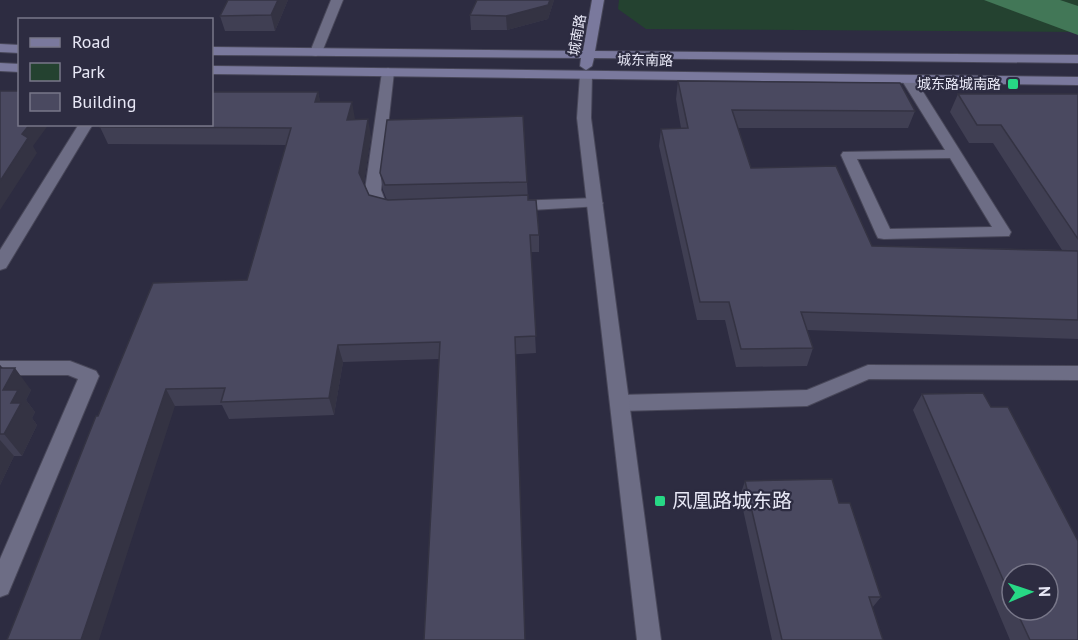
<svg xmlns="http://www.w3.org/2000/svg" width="1078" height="640" viewBox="0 0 1078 640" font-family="'PT Sans','Noto Sans SC',sans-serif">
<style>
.green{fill:#244230}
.water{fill:#427757}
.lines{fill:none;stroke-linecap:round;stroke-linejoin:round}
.lane-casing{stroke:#484759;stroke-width:2}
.street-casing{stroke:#484759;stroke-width:2}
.secondary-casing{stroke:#484759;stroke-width:2}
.lane{fill:#6d6d85;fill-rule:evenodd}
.street{fill:#6d6d85;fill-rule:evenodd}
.secondary{fill:#7a799d;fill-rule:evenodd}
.wall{fill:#403f53;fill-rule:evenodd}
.shaded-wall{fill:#343343}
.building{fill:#4a4960;stroke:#343343;stroke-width:1.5}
.poi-dot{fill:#27d885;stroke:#2d2c41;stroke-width:2}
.labels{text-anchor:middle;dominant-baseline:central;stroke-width:4.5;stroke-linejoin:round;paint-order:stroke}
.far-street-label{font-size:14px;fill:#e8e8f6;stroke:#2d2c41}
.far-poi-label{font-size:14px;fill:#e8e8f6;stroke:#2d2c41;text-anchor:end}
.near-poi-label{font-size:20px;fill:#e8e8f6;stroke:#2d2c41;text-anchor:start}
</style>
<rect width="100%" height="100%" fill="#2d2c41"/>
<path class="green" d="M619,0H1078V32L646,29L618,9Z"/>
<path class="water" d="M984,0H1060L1078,6V35Z"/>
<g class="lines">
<g class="lane-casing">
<path id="lane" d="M331,0H343L322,52L316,56L312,55L310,52Z
M388,68L394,72L381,190L386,203L400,206L402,210L394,215L373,210L365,190L382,72Z
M908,75L915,79L1011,232L1009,236L884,239L878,238L876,234L841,155L843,152L945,150L901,79ZM950,158L992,227L890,229L857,159Z
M595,198L603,203L601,206L514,211L506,206L514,201Z
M0,361H70L96,371L99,376L8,594L0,597V559L78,379L68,375H0Z
M868,365L1078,366V380L869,379L807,406L620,411L613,409L610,403L613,397L620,395L807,390Z"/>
</g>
<g class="street-casing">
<path id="street" d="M586,71L592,75L591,118L661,640H637L577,118L580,75Z
M79,124H93L6,268L0,270V250Z"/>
</g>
<g class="secondary-casing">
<path id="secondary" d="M592,0H604L595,51L1078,55V63L594,58L592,66L586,70L580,66L581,58L212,55V47L583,51Z
M0,44L20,45V53L0,52Z
M0,63L20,64V72L0,71Z
M212,66L1078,77V85L212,74Z"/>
</g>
<use href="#lane" class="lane"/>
<use href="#street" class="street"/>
<use href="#secondary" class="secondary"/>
</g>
<path class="wall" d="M288,0L275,31H225L220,16Z
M477,0H554L548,19L507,30H471L470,15Z
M678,81L915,111L908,128H738L751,168L872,246L1062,250L993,143H969L950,112L958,94H1078V339L807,330L813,348L807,366L736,367L725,320H697L659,146L661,129L681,128L676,99Z
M318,92L320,102L355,120L371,136L364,183L369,195L387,200L383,190L380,173L527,182L528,200L539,235V252H531L536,353L439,359L343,362L334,415L229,419L222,405L175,406L98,416L247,280L286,145L108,144L100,127Z
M0,365L3,368L31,390L26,400L35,412L32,418L37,425L22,456H14L0,485Z
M922,394L991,407L1078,640H1010L913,410ZM1012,574L1048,610H1012Z
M745,481L839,503L881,597L872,608L883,640H772L740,496Z"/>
<path class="shaded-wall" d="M278,0H288L275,31L271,15Z
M550,0H554L548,19L507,30L506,16Z
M318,92L322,109L315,102Z
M352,102L355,119L350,137L347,120Z
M368,119L371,136L363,190L359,173Z
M30,124H49L33,146L37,153L0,210V181L22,134Z
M338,345L343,362L334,415L329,398Z
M0,365L10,378L15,368L31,390L26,400L35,412L32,418L37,425L22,456L4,434L11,403L0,384Z
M166,389L175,406L99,640H81Z
M0,440L14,456L0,485Z"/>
<path class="building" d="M228,0H278L271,15L220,16Z
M477,0H550L548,5L506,16L470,15Z
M678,81L900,83L915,111L732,110L751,168L836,166L872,246L1078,251V320L801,312L813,348L741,349L729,302H700L661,129L688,128Z
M0,91H20V124H30L22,134L28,138L0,181Z
M212,92H318L315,102H352L347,120L368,119L359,173L369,195L388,200L528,195V200H536L539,235H530L536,336L515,337L525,640H424L440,342L338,345L329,398L221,402L225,388L166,389L81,640H7L96,416H98L153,283L247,280L291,128L100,127L102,124H212Z
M958,94H1078V239L1001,125H977Z
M523,116L527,182L385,185L380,173L387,120Z
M0,368H15L3,390H18L11,403H21L4,434H0Z
M983,393L991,407H1008L1078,541V640H1030L1016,610H1048V574H1012V600L922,394Z
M832,479L839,503H850L881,597H869L883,640H782L745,481Z"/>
<g class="poi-dot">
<rect x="1007" y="78" width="12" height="12" rx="3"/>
<rect x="654" y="495" width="12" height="12" rx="3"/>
</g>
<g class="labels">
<g class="far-street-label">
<text transform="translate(577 35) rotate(-80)">城南路</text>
<text transform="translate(645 60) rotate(1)">城东南路</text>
</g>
<g class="far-poi-label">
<text x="1001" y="84">城东路城南路</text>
</g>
<g class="near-poi-label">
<text x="672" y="501">凤凰路城东路</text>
</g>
</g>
<rect x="18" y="18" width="195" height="108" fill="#2d2c41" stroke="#787789" stroke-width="1.5"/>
<rect x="30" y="38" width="30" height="9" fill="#7a799d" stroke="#787789" stroke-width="1.5"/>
<text x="72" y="48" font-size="18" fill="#e8e8f6">Road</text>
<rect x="30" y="63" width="30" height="18" fill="#244230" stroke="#787789" stroke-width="1.5"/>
<text x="72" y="78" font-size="18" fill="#e8e8f6">Park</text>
<rect x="30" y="93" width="30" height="18" fill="#4a4960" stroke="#787789" stroke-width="1.5"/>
<text x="72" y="108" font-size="18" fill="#e8e8f6">Building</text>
<g transform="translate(1030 592) rotate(88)"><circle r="28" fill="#2d2c41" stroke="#787789" stroke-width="1.5"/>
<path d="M0-4.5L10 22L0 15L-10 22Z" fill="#27d885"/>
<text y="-9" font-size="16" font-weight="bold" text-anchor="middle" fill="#e8e8f6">N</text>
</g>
</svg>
